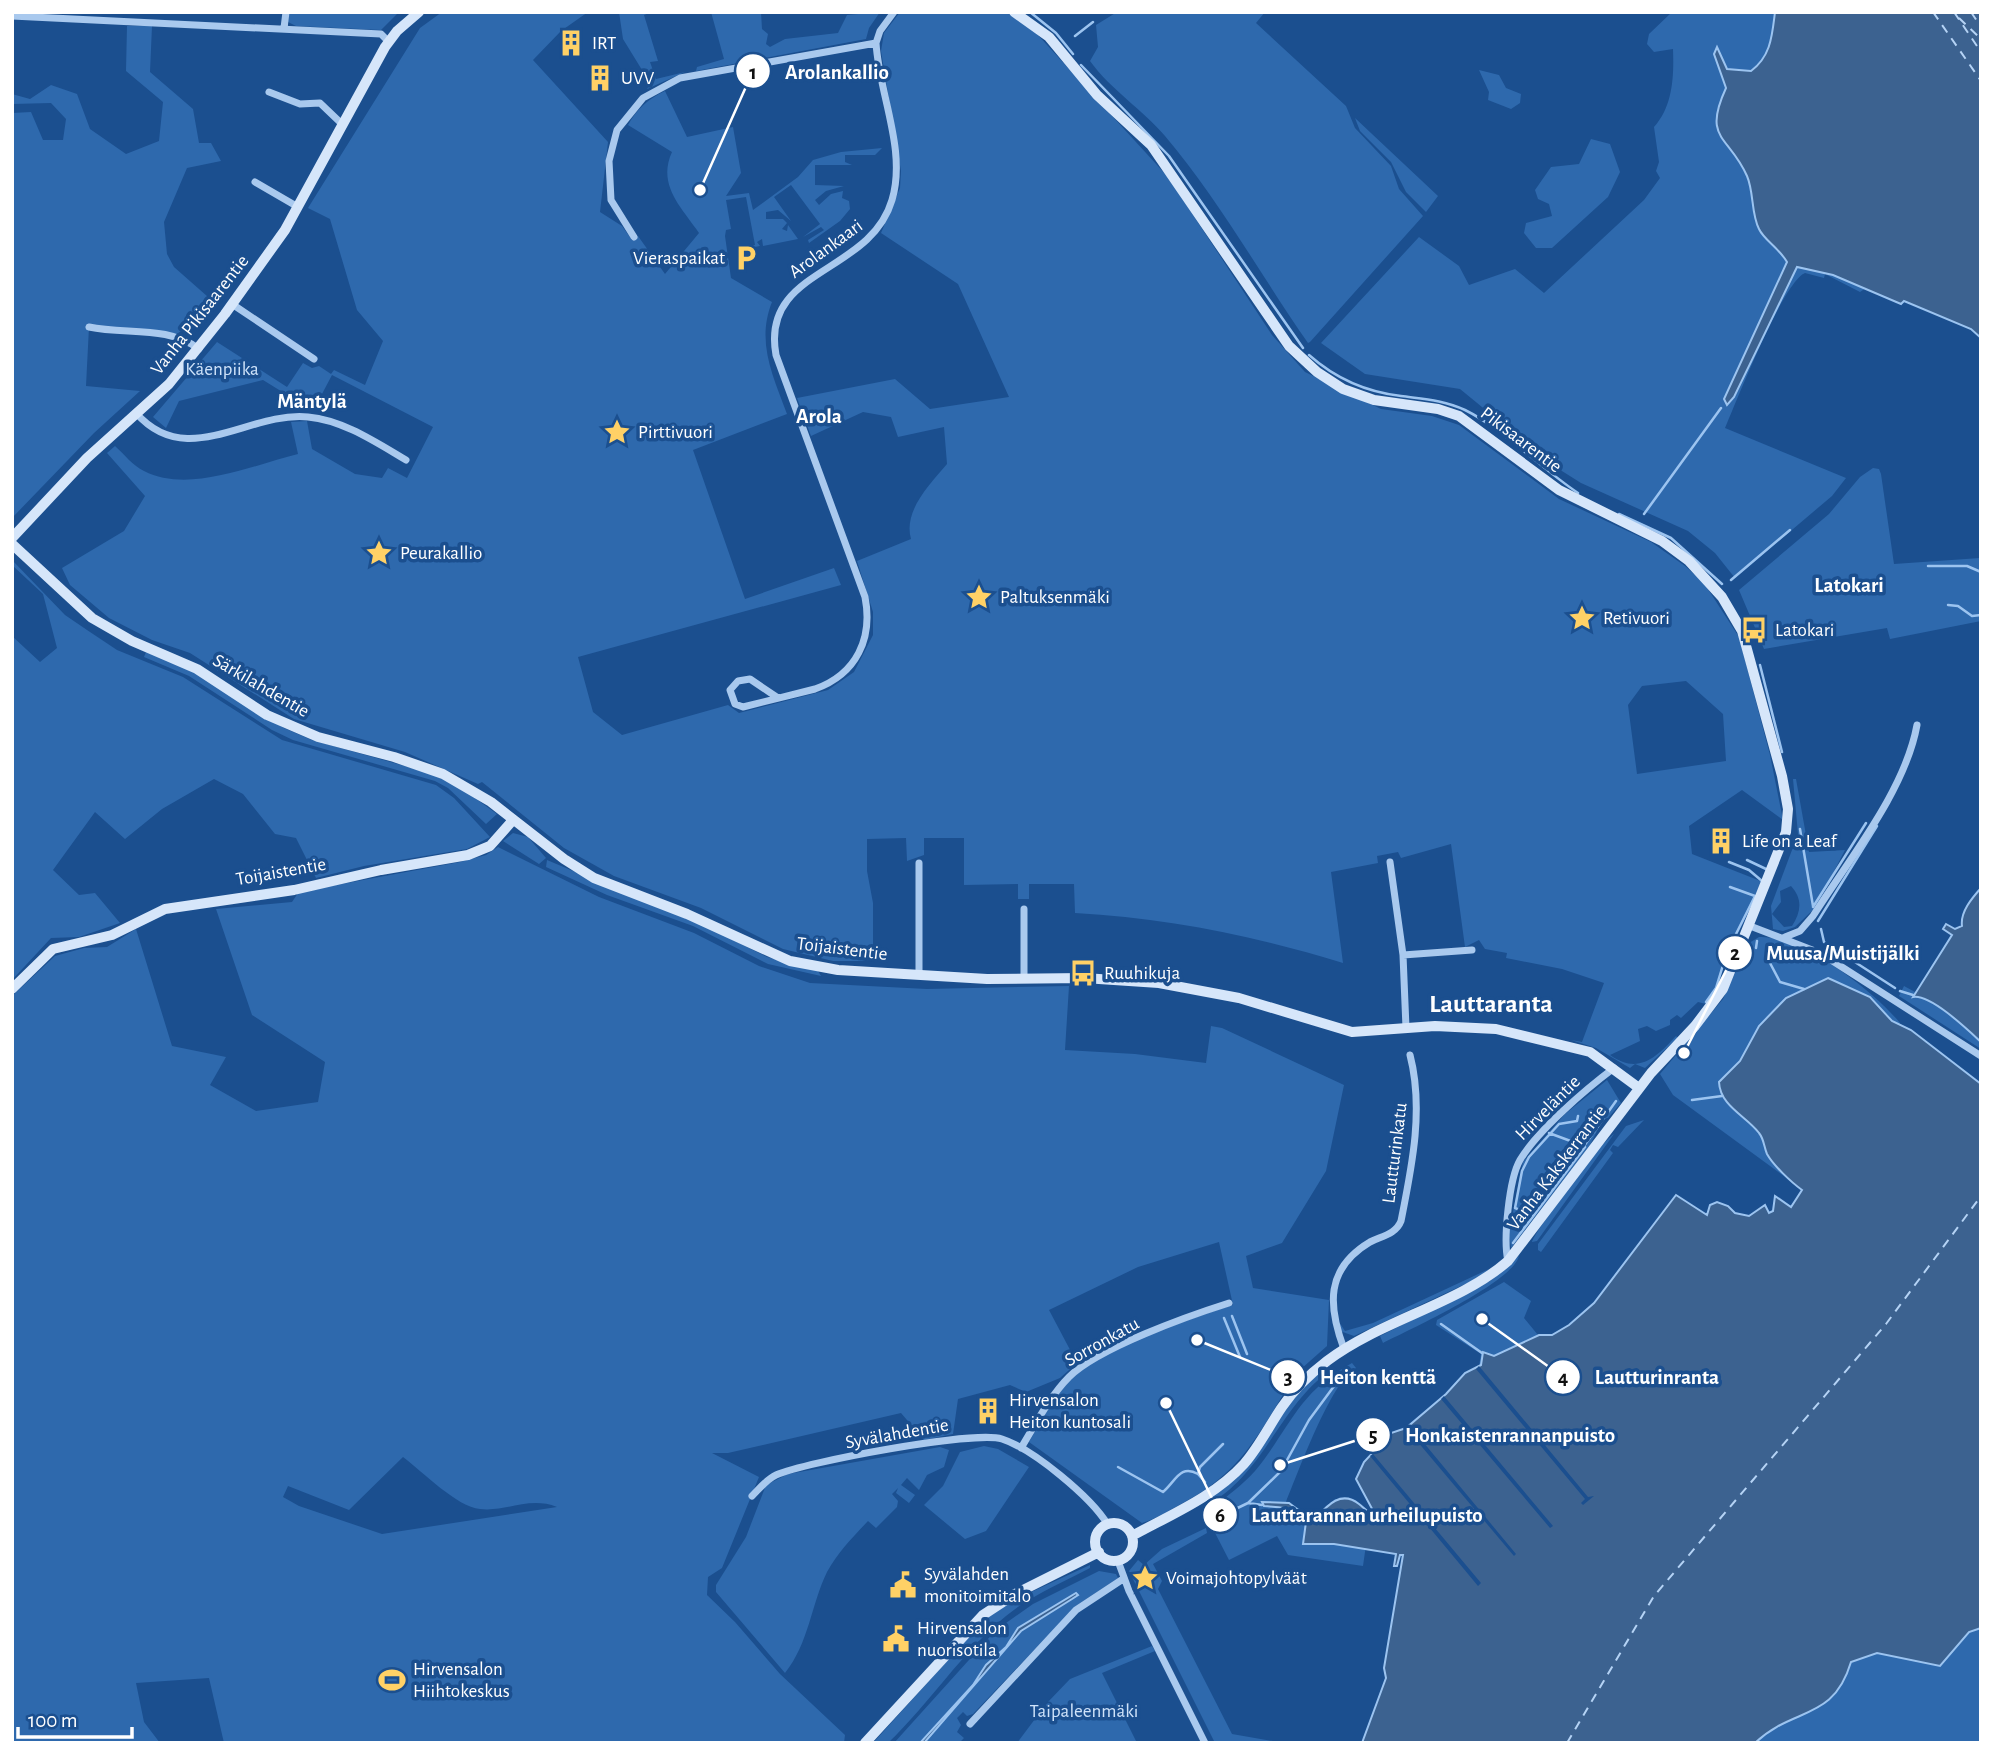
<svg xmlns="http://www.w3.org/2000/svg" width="1993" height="1755" viewBox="0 0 1993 1755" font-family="'Alegreya Sans',sans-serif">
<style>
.green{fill:#2e69ad;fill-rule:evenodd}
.water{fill:#3c6290;stroke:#9cc4f0;stroke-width:2}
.pier{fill:#1b4f8f}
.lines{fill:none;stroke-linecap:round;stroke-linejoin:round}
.stream{stroke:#9cc4f0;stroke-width:2.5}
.ferry{stroke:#b5d3f5;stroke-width:2;stroke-dasharray:9 7;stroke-linecap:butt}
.street{stroke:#a9c9ee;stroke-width:7}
.secondary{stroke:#d6e6fa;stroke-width:10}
.labels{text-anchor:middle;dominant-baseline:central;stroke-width:7;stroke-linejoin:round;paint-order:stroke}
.poi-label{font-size:19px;fill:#fff;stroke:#1b4f8f;text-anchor:start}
.street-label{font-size:19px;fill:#fff;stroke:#1b4f8f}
.park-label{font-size:19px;fill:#cfe3fa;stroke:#1b4f8f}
.neighbourhood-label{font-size:21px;font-weight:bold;fill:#fff;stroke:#1b4f8f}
.district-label{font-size:26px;font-weight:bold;fill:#fff;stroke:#1b4f8f}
.leader{fill:none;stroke:#fff;stroke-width:2.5}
.callout-dot{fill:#fff;stroke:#1b4f8f;stroke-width:2.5}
.mark-label{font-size:21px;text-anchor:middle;font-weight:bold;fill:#111}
.callout-label{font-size:21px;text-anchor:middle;font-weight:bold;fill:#fff;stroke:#1b4f8f;stroke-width:7;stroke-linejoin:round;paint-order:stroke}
</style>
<rect width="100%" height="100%" fill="#1b4f8f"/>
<path class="green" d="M288,12H399L381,30L296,26L288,22Z
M442,12H588L561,31L533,60L608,142L600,212L622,226L632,240L638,236L665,274L699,233C681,207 657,185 672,152L628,125C637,109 648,99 665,91L687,137L733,127L741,173L726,196L749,193L753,210L798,177L813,160L841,152L882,148L875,155H845V162L852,165H815V185L844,186L826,191L815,200L819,205L831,194L843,191L842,198L849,201L850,209L840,221L809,243L808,240L824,230L821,227L803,237L820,224L791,185L774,197L791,221L778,210L766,212V219H783L787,223L782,229L787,231L788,225L798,239L763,246L762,239L757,242L760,246L738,250L755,245L746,197L726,200L731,229L726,230L725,236L731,278L772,302C756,342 773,376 787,414L693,450L745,599L834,568L841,585L578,657L593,712L622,735L728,705L739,713L828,690L854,672L873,635V612L857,561L911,539C903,511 930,484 947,464L944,427L898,437L891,417L863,412L811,436L797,398L895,379L930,409L1009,397L958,284L881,233L900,188L901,171L881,51L884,33L900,12H1006L1037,34L1168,177L1272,335L1305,372L1381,409L1432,416L1459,425L1559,499L1651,542L1685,566L1704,583L1739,637L1770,755L1783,820L1742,790L1689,826L1692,854L1763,882L1727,956L1716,990L1706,1004L1698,1002L1681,1018L1677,1015L1670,1020V1025L1656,1031L1647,1026L1638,1029L1640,1041L1610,1055C1638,1075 1656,1058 1676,1036L1678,1038L1645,1068L1635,1064L1630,1068L1596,1048L1571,1040L1582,1042L1604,983L1562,969L1506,958L1507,953L1485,949L1479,940L1465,947L1451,844L1401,858L1398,852L1377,856L1378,863L1331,872L1343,963C1255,936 1167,918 1075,913L1074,884H1029V899H1018V884L964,885V838H924V855L907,861L906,838L867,839V871L873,903V961H833L783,949L701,908L614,876L564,848L482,782L478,784L405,752L294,719L190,653L152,640L109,618L70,585L62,568L124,531L145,496L107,453L115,446C124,454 133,466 144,471C189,494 253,465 298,454L291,422L307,421L312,449L355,474L382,478L388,468L407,478L433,427L332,375L313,411L288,410L284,393L263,380L179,401L166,428L153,417L217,342L287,387L303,363L312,368L319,366L331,374L334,370L365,385L383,341L357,310L330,219L308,208L420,28ZM1686,681L1723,714L1726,761L1637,774L1628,705L1642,686Z
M619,12H652L644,15L658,61L650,62L656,79L685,72L647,89L650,83L623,39Z
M711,12H761L762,29L768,34L766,44L770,47L785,39L838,33L847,15L880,12L869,28L866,39L696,71L697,67L724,59Z
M1117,12H1265L1256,23L1346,106L1355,128L1391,166L1399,189L1423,216L1310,342L1308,343C1260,274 1219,200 1165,136C1142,109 1111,90 1090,61L1098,47L1096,25Z
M1672,12H1775C1772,36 1771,56 1751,71L1726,69L1721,55L1714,54L1726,89C1702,140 1729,135 1747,176C1754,192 1751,214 1759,229C1764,240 1779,248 1787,262L1724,399L1746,366L1795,266L1818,268L1866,288L1860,292L1825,274L1824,278L1805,273C1783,282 1737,400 1725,428L1846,478L1832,496L1735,578L1715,553L1688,531L1581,483L1554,466L1460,389L1365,374L1321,343L1419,237L1459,266L1469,285L1515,269L1544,293L1644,200L1660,178L1656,171L1659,162L1654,127C1673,106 1674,76 1673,49L1654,52L1647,44L1649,34Z
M127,26H152L150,72L193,109L199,143H211L221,161L187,168L164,222L167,254L174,267L216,304L176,335L89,327L86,386L140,391L94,433L12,518V113L31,112L43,140H63L66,119L51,103L12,104V94L30,99L51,85L77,94L90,129L126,154L159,141L163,102L126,71Z
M1479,70L1499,75L1506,88L1521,94L1520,103L1511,109L1488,100L1489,92Z
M1355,118L1438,196L1426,212L1406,192L1391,162L1360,131Z
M1591,139L1610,144L1620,172L1608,197L1552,248H1536L1524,233L1526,223L1552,216L1549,204L1538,199L1535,190L1551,167L1579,164Z
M1873,468L1879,469L1881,474L1894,564L1980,558L1981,554V621L1890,639L1887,628L1764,649L1739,590L1829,514L1860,477Z
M12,560L65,615L87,630L117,650L183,677L282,740L436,785L454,798L490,837L467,849L364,866L316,878L296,838L275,834L243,794L214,779L162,809L125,839L95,812L53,870L79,895L95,893L120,923L79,937L51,938L12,980V636L40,662L57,648L43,594L12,565Z
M146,652L190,670L284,728L312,740L430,773L461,788L497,814L486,824L448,788L435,781L293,740L272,730L189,676L144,657Z
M1793,779H1796L1809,852L1845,850L1815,908L1795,927L1783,931L1773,929L1771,906L1798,834ZM1791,886C1803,899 1801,912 1792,926L1784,927L1772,914L1781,902L1780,891Z
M513,833L528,837L546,858L539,864L503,841Z
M498,847L599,897L694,933L759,966L810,983L927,989L1069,986L1065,1050L1135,1054L1206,1063L1211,1026L1222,1028L1344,1085L1326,1171L1282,1243L1246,1256L1253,1288L1329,1300L1327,1346L1284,1384L1287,1388C1256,1440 1237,1475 1181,1504C1168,1511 1156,1519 1142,1523L1029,1442C1040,1423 1052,1401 1067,1384C1096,1349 1193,1318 1233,1305L1219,1242L1138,1267L1049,1310L1077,1363L1060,1378L1026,1392L1010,1385L958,1399L953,1434L924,1440L901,1413L728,1453H712L759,1477L722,1568L708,1577L707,1595L735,1622L780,1674L845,1735L844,1743H224L209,1678L136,1683L144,1722L160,1743H12V996L55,956L84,948L107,947L136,929L172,1046L226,1057L210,1085L256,1111L318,1102L325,1062L252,1015L216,909L292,902L298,893L304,891L460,862L486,855ZM403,1457C423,1472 457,1507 480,1509C507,1512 529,1496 557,1507L382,1534L299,1506L283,1497L288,1486L349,1510Z
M547,860L711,929L767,957L818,971L821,976L768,964L693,926L607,895L546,867Z
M1759,937C1802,935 1874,991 1900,1023L1792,1182L1673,1095L1660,1074L1723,999L1749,943Z
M1904,986L1915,992L1917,990L1981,1030V1049L1899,996Z
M1607,1080L1621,1103L1608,1118L1603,1119L1590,1145L1511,1248L1509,1232L1523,1162L1565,1114Z
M1644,1120L1618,1147L1613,1145L1610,1150L1613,1153L1541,1252L1538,1250V1244L1626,1126Z
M1614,1134L1537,1241L1532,1242C1537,1228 1603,1139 1614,1134Z
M1519,1256C1513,1282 1411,1329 1383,1343L1380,1336L1490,1281Z
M1489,1269L1476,1279L1354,1336L1340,1331L1339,1322L1345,1331L1373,1323Z
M1504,1282L1531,1301L1524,1318L1538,1335H1552L1561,1331L1562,1335L1479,1366L1481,1354L1436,1325L1437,1320Z
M1352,1363L1356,1368C1331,1381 1298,1473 1286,1502L1316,1517L1335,1499H1353L1377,1518L1368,1498L1388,1518L1366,1545L1363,1566L1288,1555L1277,1536L1229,1560L1213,1529L1223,1524L1214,1508C1227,1495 1243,1485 1255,1471C1291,1427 1297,1393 1352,1363Z
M1329,1365L1332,1369C1280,1405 1266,1470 1211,1503L1210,1498L1302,1388Z
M984,1446L998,1449L1029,1467L986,1531L965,1539L924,1505L943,1486L960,1452Z
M940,1447L949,1450L944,1467L927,1475L919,1490L907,1478L901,1485L915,1495L909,1503L896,1493L898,1488L892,1494L898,1501L897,1507L876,1528L868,1521C853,1537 838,1552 827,1572C811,1605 809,1643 785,1673L716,1592V1585L746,1537L766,1485L788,1474Z
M1206,1528L1207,1533L1153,1564L1162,1581L1158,1589L1232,1734L1284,1743H1215L1129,1571L1138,1560L1144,1565L1162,1549Z
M1090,1565V1568C1062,1583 1030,1596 1006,1616C961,1653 930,1703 888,1743H873L984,1620L1003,1605Z
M1099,1571L1116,1574L1118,1578L1076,1606L973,1714L967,1716L963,1712L957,1718L961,1725L957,1732L964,1738L959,1743H894L996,1630L1033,1604Z
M1981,1604V1743H1731L1806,1681Z
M1152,1646L1155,1651L1102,1673L1137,1743H1017L1047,1703L1070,1679Z"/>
<path class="water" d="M1775,12H1981V338L1971,329L1904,301L1901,304L1833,275L1797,267L1734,397L1727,405L1724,399L1787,262C1779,248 1764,240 1759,229C1751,214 1754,192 1747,176C1729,135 1702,140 1726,88L1714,54L1717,47L1727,69L1751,71C1771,56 1772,36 1775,12Z
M1981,888V1042C1966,1028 1930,994 1913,997L1952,935L1943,929L1946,924L1955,929L1962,926C1960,912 1972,898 1981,888Z
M1828,978L1870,997L1892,1021L1911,1030L1981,1084V1628L1969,1632L1940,1666L1877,1653L1851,1662C1833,1722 1794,1706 1755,1743H1362L1386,1678L1384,1668L1403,1555H1400L1397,1566H1394L1396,1554L1334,1544H1303L1306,1522C1295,1506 1282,1508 1264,1506L1262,1502L1289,1503L1313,1521C1326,1507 1340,1489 1359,1504C1365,1509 1371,1515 1377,1518L1356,1479L1364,1462L1391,1433L1406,1428L1446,1394L1465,1373L1481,1365L1483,1352L1494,1356L1539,1335H1552L1569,1325L1594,1303L1676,1195L1707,1215L1710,1205L1717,1202L1728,1206L1735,1213L1749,1216L1765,1205L1769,1213L1773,1211L1775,1196L1791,1207L1802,1190C1791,1182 1773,1165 1767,1154C1764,1147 1764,1139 1759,1133C1746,1116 1720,1106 1719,1082L1740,1061L1759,1026L1786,998Z
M1076,1593L1078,1595L1072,1599L1021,1631L924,1743H920L973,1685L986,1665L1006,1647L1018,1628Z"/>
<path class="pier" d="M1479,1366L1588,1497L1594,1496L1583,1505L1581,1503L1585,1499L1476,1369Z
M1444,1396L1449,1402L1553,1526L1550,1528L1441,1399Z
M1409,1425L1516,1554L1514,1556L1406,1428Z
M1373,1454L1481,1583L1478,1586L1370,1456Z"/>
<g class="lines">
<path class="stream" d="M1030,12L1056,33L1073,54
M1075,36L1093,22
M1081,65L1169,156L1303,348
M1309,355C1336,379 1366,392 1401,396C1423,399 1444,400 1465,410C1500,427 1542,469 1578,493
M1619,514L1671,538L1722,584
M1644,514L1721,408
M1928,566H1967L1981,572
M1731,580L1790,530
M1948,605L1958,606L1972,616L1981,615
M1760,665L1782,752
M1800,829L1813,906
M1747,860L1766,869
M1729,862L1749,870L1762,881
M1813,907L1866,823
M1818,921L1877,826
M1821,929L1824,942L1895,988
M1756,948L1757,941
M1770,963L1780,982L1804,989
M1742,965L1750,952
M1900,991L1913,995
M1706,1002L1716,988L1727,952L1755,896L1730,887
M1692,1100L1722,1096
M1549,1133L1584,1146L1616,1101
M1533,1215L1515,1208L1522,1171L1529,1157L1559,1124L1577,1121L1578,1116
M1513,1243L1585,1147
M1232,1316L1247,1354
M1224,1318L1240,1357
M1441,1324L1482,1353
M1118,1467L1163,1492C1176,1481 1180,1464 1198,1474
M1205,1482L1198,1474L1200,1467L1223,1444
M1248,1503L1281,1471L1309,1420L1343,1374
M1223,1515L1248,1503L1262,1505"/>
<path class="ferry" d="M1933,12L1981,81
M1954,12L1981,52
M1971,12L1981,27
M1959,18L1981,39
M1567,1743L1654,1596L1886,1324L1981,1196"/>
<path class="street" d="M12,16L381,34L389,42
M284,28L286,12
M269,92L300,104L320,103L343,125
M255,182L298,207
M634,237L611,200L609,161L617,130L643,98L680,78L876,43
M232,304L314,359
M89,327C126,335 167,325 199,349
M136,413C187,471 248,411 308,417C343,420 377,443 406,460
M778,698L750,679L738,681L730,690L735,704L743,707L815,689C857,674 873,638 865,597L776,355C760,268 870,275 892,200C907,150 879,94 876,43L880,31L894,12
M1390,862L1403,955L1406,1028
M919,863V974
M1750,926L1820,953L1981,1056
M1785,937L1800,931L1813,916C1849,859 1905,791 1917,725
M1403,955L1472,950
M1024,978V909
M1508,1261C1503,1240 1509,1179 1520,1160C1538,1130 1586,1089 1614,1068
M1344,1349C1328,1306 1325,1269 1370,1242C1382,1236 1396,1234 1401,1221C1412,1166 1424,1109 1410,1055
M1021,1448C1035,1425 1050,1396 1069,1377C1098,1348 1188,1316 1229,1303
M752,1496C759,1489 767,1479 776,1475C805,1462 976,1430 1002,1439C1033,1449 1091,1497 1108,1525
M1118,1561L1129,1591L1205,1743
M970,1724L1076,1610L1123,1579"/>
<path class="secondary" d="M1014,12L1049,37L1097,95L1151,145L1289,346L1317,372L1343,389L1374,400L1438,409L1459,416L1559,490L1662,541L1689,561L1722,597L1742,631L1782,776L1788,809L1786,832L1723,989L1695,1026L1651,1073L1508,1261C1459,1304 1381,1320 1327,1361C1310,1374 1294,1389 1282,1407C1269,1426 1259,1447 1244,1464C1214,1497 1170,1515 1132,1536
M12,538L87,458L169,384L225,314L285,230L385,47L397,31L419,12
M12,544L92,618L132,641L197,669L267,715L318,737L394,757L443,774L491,802L564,859L594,878L687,914L790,961L838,970L987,979L1084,978L1159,983L1239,998L1352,1032L1435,1026L1496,1029L1590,1052L1639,1088
M12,989L53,949L112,935L165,909L294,890L381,870L468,855L490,846L513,820
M1095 1542a19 19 0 1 1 38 0a19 19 0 1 1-38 0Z
M865,1743L983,1615L1015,1594L1099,1552"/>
</g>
<defs>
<g id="building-bare" transform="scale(2.1)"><path d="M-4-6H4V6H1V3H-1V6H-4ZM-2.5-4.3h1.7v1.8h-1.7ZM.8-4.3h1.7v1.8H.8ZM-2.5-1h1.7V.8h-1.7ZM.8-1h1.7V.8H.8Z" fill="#ffd166" stroke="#1b4f8f" stroke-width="2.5" paint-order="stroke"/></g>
<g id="parking-bare" transform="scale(2.1)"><path d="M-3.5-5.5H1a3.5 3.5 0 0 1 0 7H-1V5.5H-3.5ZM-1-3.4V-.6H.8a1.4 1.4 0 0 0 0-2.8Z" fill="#ffd166" stroke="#1b4f8f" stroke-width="2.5" paint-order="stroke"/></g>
<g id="sight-bare" transform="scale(2.1)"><path d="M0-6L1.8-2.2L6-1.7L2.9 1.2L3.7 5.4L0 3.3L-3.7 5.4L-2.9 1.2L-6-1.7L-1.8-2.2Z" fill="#ffd166" stroke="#1b4f8f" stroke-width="2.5" paint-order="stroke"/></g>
<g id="bus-bare" transform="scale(2.1)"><path d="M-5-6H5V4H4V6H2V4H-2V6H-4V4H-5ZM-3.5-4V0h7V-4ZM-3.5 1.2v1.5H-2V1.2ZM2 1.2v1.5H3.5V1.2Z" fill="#ffd166" stroke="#1b4f8f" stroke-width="2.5" paint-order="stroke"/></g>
<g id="civic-bare" transform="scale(2.1)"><path d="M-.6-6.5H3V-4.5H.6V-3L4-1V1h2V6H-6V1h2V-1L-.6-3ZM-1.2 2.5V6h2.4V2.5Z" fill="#ffd166" stroke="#1b4f8f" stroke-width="2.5" paint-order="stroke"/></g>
<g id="stadium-bare" transform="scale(2.1)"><path d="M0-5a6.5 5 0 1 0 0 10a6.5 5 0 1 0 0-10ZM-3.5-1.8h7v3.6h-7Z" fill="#ffd166" stroke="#1b4f8f" stroke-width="2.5" paint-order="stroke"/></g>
</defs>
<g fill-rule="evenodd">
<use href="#building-bare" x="571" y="43"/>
<use href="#building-bare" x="600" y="78"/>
<use href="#parking-bare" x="746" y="258"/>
<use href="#sight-bare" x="617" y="432"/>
<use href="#sight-bare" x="379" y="553"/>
<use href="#sight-bare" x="979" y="597"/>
<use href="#sight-bare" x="1582" y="618"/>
<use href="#bus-bare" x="1754" y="630"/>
<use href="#building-bare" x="1721" y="841"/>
<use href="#bus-bare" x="1083" y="973"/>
<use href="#building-bare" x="988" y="1411"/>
<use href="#sight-bare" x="1145" y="1578"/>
<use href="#civic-bare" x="903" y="1585"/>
<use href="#civic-bare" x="896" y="1639"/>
<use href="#stadium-bare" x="392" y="1680"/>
</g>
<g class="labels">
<g class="poi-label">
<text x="592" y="43">IRT</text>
<text x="621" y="78">UVV</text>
<text x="725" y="258" text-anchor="end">Vieraspaikat</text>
<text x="638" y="432">Pirttivuori</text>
<text x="400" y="553">Peurakallio</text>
<text x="1000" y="597">Paltuksenmäki</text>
<text x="1603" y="618">Retivuori</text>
<text x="1775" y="630">Latokari</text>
<text x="1742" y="841">Life on a Leaf</text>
<text x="1104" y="973">Ruuhikuja</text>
<text x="1009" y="1400">Hirvensalon<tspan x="1009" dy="22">Heiton kuntosali</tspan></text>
<text x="924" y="1574">Syvälahden<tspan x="924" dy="22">monitoimitalo</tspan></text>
<text x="1166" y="1578">Voimajohtopylväät</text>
<text x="917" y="1628">Hirvensalon<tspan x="917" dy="22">nuorisotila</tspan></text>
<text x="413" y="1669">Hirvensalon<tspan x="413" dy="22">Hiihtokeskus</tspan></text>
</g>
<g class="street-label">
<text transform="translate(826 249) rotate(-36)">Arolankaari</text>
<text transform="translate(200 315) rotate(-52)">Vanha Pikisaarentie</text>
<text transform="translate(1521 440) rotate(37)">Pikisaarentie</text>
<text transform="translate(261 686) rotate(30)">Särkilahdentie</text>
<text transform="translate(281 872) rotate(-10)">Toijaistentie</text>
<text transform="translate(842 949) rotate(7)">Toijaistentie</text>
<text transform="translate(1548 1108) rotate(-45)">Hirveläntie</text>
<text transform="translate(1395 1153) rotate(-83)">Lautturinkatu</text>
<text transform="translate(1557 1168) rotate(-53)">Vanha Kakskerrantie</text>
<text transform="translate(1102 1342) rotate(-29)">Sorronkatu</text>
<text transform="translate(897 1434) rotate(-10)">Syvälahdentie</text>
</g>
<g class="park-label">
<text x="222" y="369">Käenpiika</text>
<text x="1084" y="1711">Taipaleenmäki</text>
</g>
<g class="neighbourhood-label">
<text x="312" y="401">Mäntylä</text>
<text x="819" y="416">Arola</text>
<text x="1849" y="585">Latokari</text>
</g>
<g class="district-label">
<text x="1491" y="1004">Lauttaranta</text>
</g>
</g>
<path class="leader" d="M700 190L753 71M1684 1053L1735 953M1197 1340L1288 1377M1482 1319L1563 1377M1280 1465L1373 1435M1166 1403L1220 1515"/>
<g class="callout-dot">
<circle cx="700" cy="190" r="7"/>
<circle cx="1684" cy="1053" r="7"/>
<circle cx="1197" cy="1340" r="7"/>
<circle cx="1482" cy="1319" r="7"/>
<circle cx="1280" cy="1465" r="7"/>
<circle cx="1166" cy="1403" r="7"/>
<circle cx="753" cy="71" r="18"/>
<circle cx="1735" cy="953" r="18"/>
<circle cx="1288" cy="1377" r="18"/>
<circle cx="1563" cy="1377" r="18"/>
<circle cx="1373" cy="1435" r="18"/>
<circle cx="1220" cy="1515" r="18"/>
</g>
<g class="mark-label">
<text x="753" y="79">1</text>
<text x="1735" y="960">2</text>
<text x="1288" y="1384">3</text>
<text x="1563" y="1384">4</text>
<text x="1373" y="1442">5</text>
<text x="1220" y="1522">6</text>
</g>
<g class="callout-label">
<text x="837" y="79">Arolankallio</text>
<text x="1843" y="960">Muusa/Muistijälki</text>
<text x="1378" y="1384">Heiton kenttä</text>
<text x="1657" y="1384">Lautturinranta</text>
<text x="1510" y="1442">Honkaistenrannanpuisto</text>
<text x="1367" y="1522">Lauttarannan urheilupuisto</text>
</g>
<rect width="1993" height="1755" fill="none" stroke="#ffffff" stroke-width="28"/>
<path d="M18 1727v10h114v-10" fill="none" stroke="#ffffff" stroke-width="3.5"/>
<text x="28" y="1727" font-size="21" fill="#ffffff" stroke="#1b4f8f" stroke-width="5" paint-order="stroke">100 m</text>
</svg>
